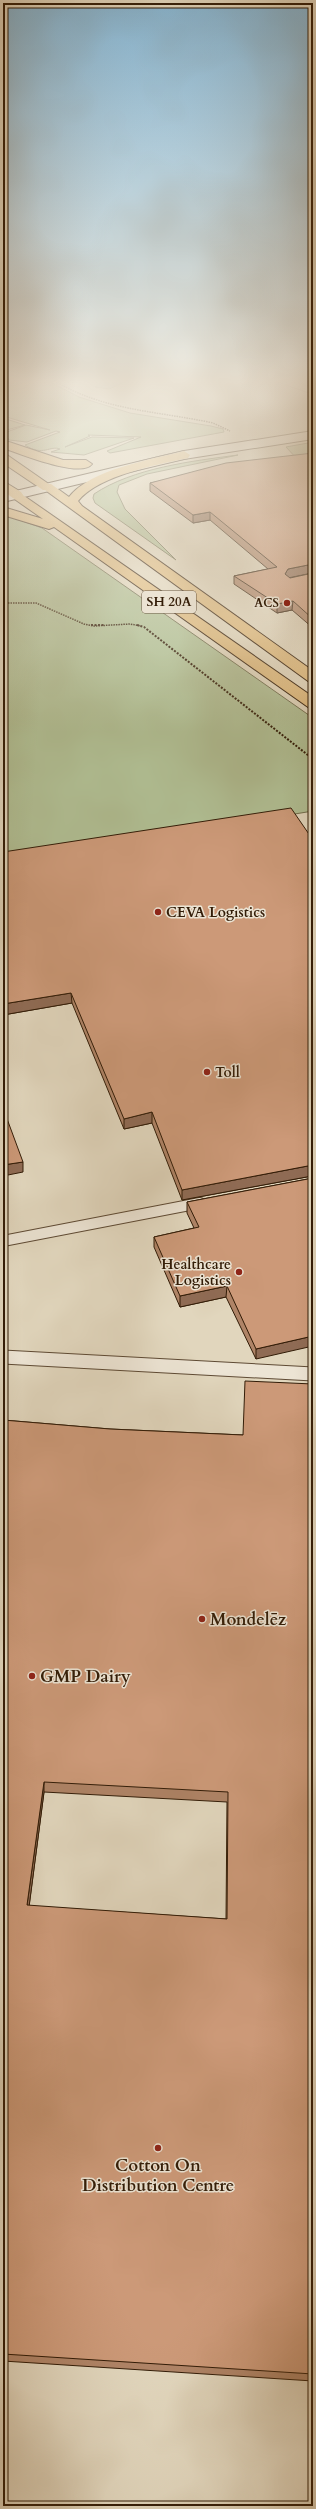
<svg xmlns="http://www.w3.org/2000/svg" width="316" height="2509" viewBox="0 0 316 2509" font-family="Cardo,serif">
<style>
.green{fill:#b0be93;stroke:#716d4d}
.water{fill:#94b9b5;stroke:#6d7a6f}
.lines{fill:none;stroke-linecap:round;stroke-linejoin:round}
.lane-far2-casing{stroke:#5e4a34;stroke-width:7}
.lane-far1-casing{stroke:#5e4a34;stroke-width:12}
.lane-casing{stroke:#5e4a34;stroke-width:15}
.secondary-casing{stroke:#321c07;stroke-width:2}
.primary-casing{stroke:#321c07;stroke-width:2}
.highway-casing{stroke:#321c07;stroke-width:2}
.path-far1{stroke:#321c07;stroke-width:1.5;stroke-dasharray:1.5 1;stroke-linecap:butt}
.path{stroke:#321c07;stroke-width:2;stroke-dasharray:2 1.5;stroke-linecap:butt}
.lane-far2{stroke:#ece4d4;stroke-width:6}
.lane-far1{stroke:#ece4d4;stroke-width:10}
.lane{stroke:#ece4d4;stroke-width:13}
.secondary{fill:#ece4d4;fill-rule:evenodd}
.primary{fill:#e0bb7e;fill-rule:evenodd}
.highway{fill:#e0bb7e;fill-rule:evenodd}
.wall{fill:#af8467;stroke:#321c07;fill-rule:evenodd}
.shaded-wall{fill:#8f6b54;stroke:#321c07}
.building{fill:#cc9978;stroke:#321c07;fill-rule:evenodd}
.poi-dot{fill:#8f2418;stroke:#ece4d4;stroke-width:1.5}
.labels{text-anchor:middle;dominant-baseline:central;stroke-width:3;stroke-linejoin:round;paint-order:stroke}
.far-poi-label{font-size:12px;font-weight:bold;fill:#321c07;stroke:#ece4d4;text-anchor:end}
.shield{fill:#ece4d4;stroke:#6a5844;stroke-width:1}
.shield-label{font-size:13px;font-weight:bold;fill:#321c07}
.poi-label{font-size:14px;font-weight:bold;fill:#321c07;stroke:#ece4d4;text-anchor:start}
.near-poi-label{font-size:17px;font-weight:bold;fill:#321c07;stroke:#ece4d4;text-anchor:start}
</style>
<rect width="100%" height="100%" fill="#e1d6bd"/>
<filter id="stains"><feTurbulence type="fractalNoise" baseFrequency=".005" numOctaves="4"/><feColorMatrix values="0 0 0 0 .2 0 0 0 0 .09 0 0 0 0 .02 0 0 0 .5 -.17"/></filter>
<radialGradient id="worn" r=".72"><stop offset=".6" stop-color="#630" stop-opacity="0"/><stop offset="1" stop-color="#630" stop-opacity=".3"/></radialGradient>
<path class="green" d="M3,381H48L79,397L130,413L211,426L223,429L224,432L110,453L107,451L141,437L88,435L90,436L65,447L92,437L134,438L84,455L51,452L60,449C50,445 43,457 25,445L60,432L56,431L27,442L9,440L4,433L26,425L50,430L3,416Z
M3,418L25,425L3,431Z
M308,443L312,446L304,461H299L286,447Z
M238,455L147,474L119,485L117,492L125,509L176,560L95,503L93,498L94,494C133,468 192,461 238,455Z
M3,514L42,528L313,718V811L3,862Z"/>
<path class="water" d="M102,381H127L109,389L95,387Z"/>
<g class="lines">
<g class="lane-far2-casing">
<path id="lane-far2" d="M284,381L313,391"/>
</g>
<g class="lane-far1-casing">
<path id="lane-far1" d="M3,1241L200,1203"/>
</g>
<g class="lane-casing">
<path id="lane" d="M3,1357L313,1374"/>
</g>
<g class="secondary-casing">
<path id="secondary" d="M313,431V439L184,459L3,502V494L184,451Z"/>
</g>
<g class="primary-casing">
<path id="primary" d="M3,440L63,460H86L92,464C81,479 18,453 3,448Z
M3,454L7,455L53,487L51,490H43L3,463Z
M3,481L21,492L23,495L21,498H13L3,491Z"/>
</g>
<g class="highway-casing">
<path id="highway" d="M184,451L190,455L188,458C157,465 99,475 78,501L82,506L313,671V682L308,681L41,487L43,484H51L69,497C91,469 150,460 184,451Z
M17,491L313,697V709L308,707L54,527L49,529L3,515V507L43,519L13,498L11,495L13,492Z"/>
</g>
<path class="path-far1" d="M55,381C104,411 158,411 213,423L230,431
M3,603H36L84,624L94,626L130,624L141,626"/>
<path class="path" d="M91,625H105
M137,625L144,627L313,759"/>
<use href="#lane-far2" class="lane-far2"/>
<use href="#lane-far1" class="lane-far1"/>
<use href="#lane" class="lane"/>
<use href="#secondary" class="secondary"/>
<use href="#primary" class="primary"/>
<use href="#highway" class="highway"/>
</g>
<path class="wall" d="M313,453V628L292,610L277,613L234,584V576L268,569L210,520L193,523L150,491V483ZM312,573H313L290,577Z
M313,840V1176H312L182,1200L152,1123L124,1129L72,1003L3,1015Z
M313,1178L256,1359L226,1297L180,1307L154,1247V1237L194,1228L187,1213V1202Z
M313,1384V2381L3,2361V1420L110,1429L243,1435ZM44,1792L227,1802L226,1919L29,1906Z"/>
<path class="shaded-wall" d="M210,512V520L193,523V515Z
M313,564L312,573L288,578L285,574L288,569Z
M293,601L292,610L277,613V604Z
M71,993L72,1003L3,1015V1004Z
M152,1112V1123L124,1129V1119Z
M23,1162V1172L3,1176V1165Z
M313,1165L312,1176L182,1200V1190Z
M227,1286L226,1297L180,1307V1296Z
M313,1336V1346L256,1359V1349Z
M44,1782V1792L28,1915L27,1905Z"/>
<path class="building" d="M313,453V564L288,569L285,574L290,578L313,573V619L293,601L277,604L234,576L277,567L210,512L193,515L150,483L226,463Z
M291,808L313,840V1165L182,1190L152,1112L124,1119L71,993L3,1004V852Z
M3,1108L23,1162L3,1165Z
M313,1178V1336L256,1349L227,1286L180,1296L154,1237L199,1227L187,1202Z
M245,1381L313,1384V2374L3,2354V1420L110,1429L243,1435ZM44,1782L228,1792L227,1919L27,1905Z"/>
<linearGradient id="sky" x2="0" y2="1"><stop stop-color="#86b6d4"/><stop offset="0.52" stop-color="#f2ede1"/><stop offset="1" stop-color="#f2ede1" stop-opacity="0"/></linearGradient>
<rect width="316" height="733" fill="url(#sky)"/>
<g class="poi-dot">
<circle cx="287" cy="603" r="4"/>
<circle cx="158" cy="912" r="4"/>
<circle cx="207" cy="1072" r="4"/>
<circle cx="239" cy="1272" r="4"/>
<circle cx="202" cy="1619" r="4"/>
<circle cx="32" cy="1676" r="4"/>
<circle cx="158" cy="2148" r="4"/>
</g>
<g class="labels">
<g class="far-poi-label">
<text x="279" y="603">ACS</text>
</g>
<rect class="shield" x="142" y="591" width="54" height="22" rx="3"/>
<g class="shield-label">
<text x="169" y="602">SH 20A</text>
</g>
<g class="poi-label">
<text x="166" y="912">CEVA Logistics</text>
<text x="215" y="1072">Toll</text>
<text x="231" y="1264" text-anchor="end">Healthcare<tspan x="231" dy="16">Logistics</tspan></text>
</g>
<g class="near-poi-label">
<text x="210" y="1619">Mondelēz</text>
<text x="40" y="1676">GMP Dairy</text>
<text x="158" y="2165" text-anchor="middle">Cotton On<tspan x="158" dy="20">Distribution Centre</tspan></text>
</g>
</g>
<rect width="316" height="2509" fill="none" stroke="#e1d6bd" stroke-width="16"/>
<rect x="4" y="4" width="308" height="2501" fill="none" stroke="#321c07" stroke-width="2"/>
<rect x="8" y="8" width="300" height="2493" fill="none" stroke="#321c07"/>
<rect width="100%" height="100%" filter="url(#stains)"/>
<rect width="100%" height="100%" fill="url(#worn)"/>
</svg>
